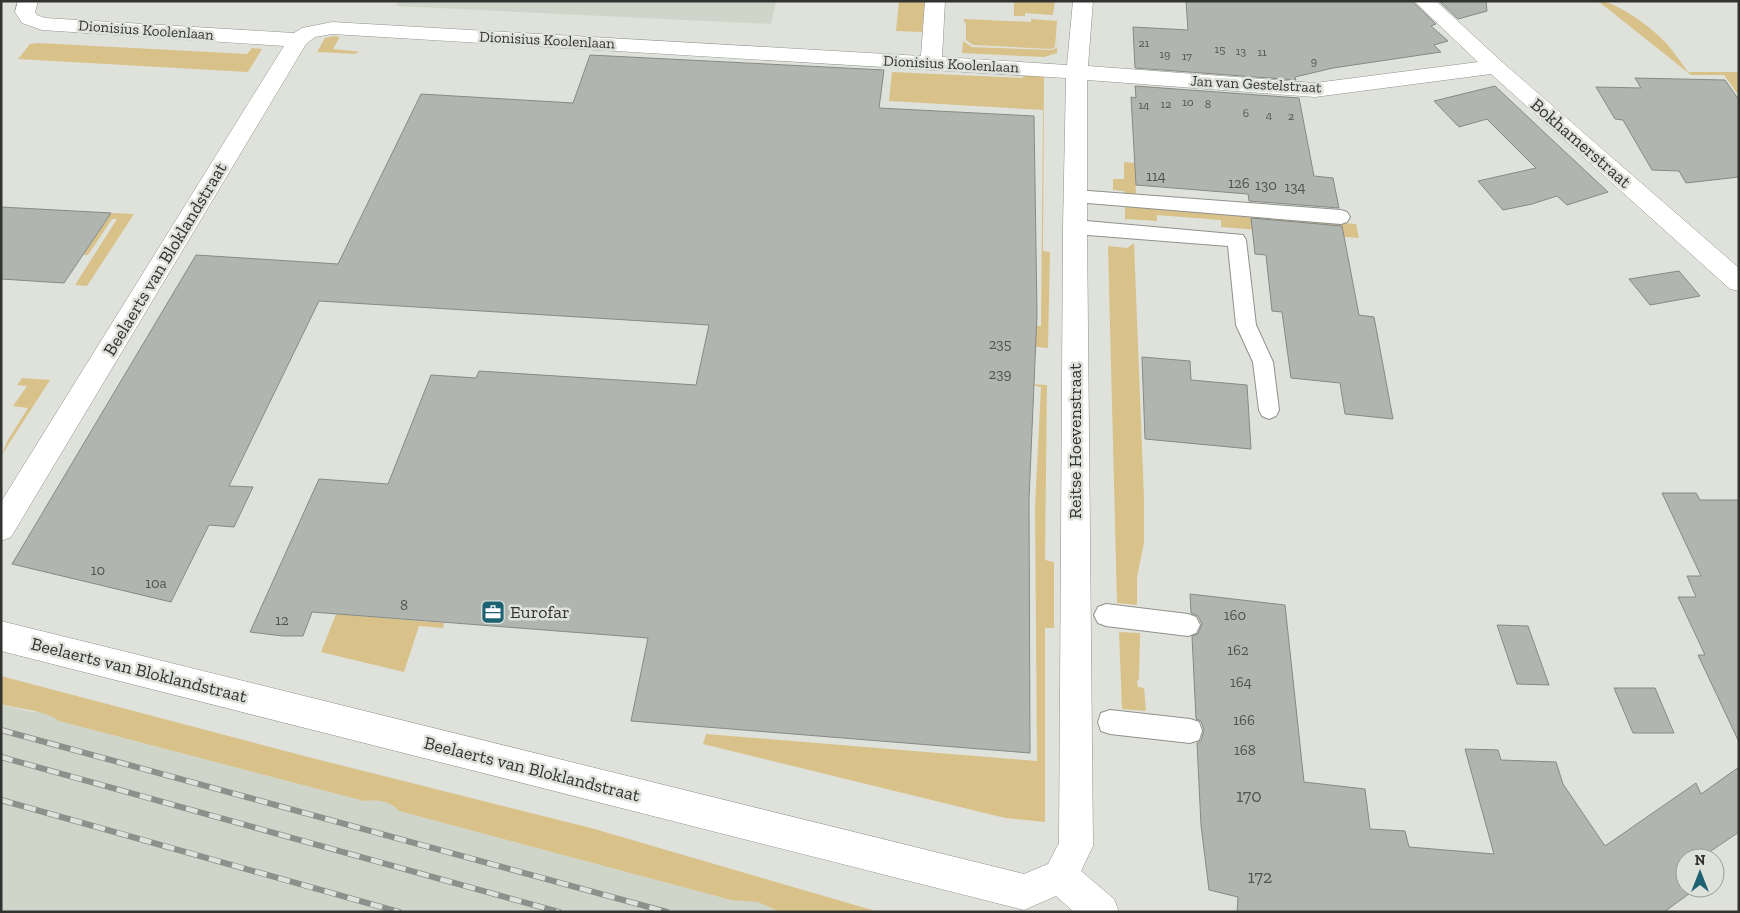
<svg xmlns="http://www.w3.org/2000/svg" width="1740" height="913" viewBox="0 0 1740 913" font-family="'Zilla Slab',serif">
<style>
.built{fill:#d0d5c9}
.green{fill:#d9c18a}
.building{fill:#b0b5b0;stroke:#868a85}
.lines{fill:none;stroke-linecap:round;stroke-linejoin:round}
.lane-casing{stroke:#8f918b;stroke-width:2}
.street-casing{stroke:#8f918b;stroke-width:1}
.lane{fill:#fff;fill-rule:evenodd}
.street{fill:#fff;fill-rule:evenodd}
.rail-casing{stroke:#8e908c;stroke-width:6}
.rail{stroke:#dfe2db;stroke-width:4.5;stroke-dasharray:12;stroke-linecap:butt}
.labels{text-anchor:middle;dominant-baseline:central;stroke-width:5;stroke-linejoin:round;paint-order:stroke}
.far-number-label{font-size:12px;fill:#525451}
.far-street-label{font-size:15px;fill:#323331;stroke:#dfe2db}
.number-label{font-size:15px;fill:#525451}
.street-label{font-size:18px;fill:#323331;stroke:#dfe2db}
.poi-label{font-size:18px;fill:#323331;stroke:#dfe2db;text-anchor:start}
.near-number-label{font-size:18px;fill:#525451}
</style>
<rect width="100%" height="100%" fill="#dfe2db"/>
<path class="built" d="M398,1H776L771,24L396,6Z
M1,704L32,712H42L51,714L59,721L364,801L380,800L390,803L399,811L731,900L758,902L780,912H1Z"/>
<path class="green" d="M899,1H925L922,32L896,31Z
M1014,1H1055L1053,15L1025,13V16H1014Z
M1598,1C1617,1 1655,30 1667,44C1675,53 1681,63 1688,72H1739V96L1724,75H1691Z
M964,19L1031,22V19L1057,21L1055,47L1051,49L973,45L966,40V23L964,22Z
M1059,21L1057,53L1044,57L962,53L963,41L972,47L1051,50L1057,48Z
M334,36L340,37L333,49L363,52L358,51L356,54L317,52L325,38Z
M38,43L247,54L252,48L262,49L248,72L18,59L30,44Z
M892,72L1023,78L1024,74L1044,76L1043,251L1050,252L1048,348L1028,346L1029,326H1041L1043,110L889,101Z
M1124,162L1135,163L1136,195L1125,194L1124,191L1113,190V179H1124Z
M1125,206L1356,224L1359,238L1221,227V220L1157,215V221L1127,219L1125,220Z
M111,213L134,214L87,286L75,285L117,219H112L88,255H83Z
M1134,243L1144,498V543L1137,577V605L1117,603L1108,246L1127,248Z
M22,378L50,380L1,456L8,440L28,408L13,406L27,386L17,385Z
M1027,384L1047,385L1045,560L1054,562V628H1045V822L1005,818L703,744L706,734L1037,761L1035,506L1041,387Z
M336,614L444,623L443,628L419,626L404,672L321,652Z
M1119,632L1140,633L1139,679L1137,681L1138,687L1144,688L1146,711L1122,709Z
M1,676L308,757L591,828L879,912H780L758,902L731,900L399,811C388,800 379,800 364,801L59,721C45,710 20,709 1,704Z"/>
<path class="building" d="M1186,1H1412L1436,24L1431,26L1448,41L1434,45L1441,52L1333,68L1295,77L1296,80L1135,68L1133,27L1188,30Z
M1439,1H1486L1487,11L1458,19Z
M590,55L884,70L879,108L1034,116L1037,314L1029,499L1030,753L631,721L648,638L312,612L303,636H283L250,632L319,479L388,484L431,375L476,378L479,371L696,385L709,325L319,301L229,486L253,487L234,527L209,525L171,602L12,564L196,255L338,264L421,94L573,103Z
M1635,78L1725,80L1739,100V177L1686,183L1679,171L1652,170L1623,120L1615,119L1596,87L1641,88Z
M1135,86L1299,98L1314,176L1333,178L1339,208L1249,201L1248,194L1136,185L1131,97L1136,98Z
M1495,86L1547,135L1608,192L1567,205L1557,196L1532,204L1503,210L1478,181L1536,168L1487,119L1459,127L1434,101Z
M1,207L111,213L64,283L1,279Z
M1251,218L1342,226L1359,315L1374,317L1393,419L1345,414L1340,383L1291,378L1282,312L1272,311L1266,255L1255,254Z
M1679,271L1700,296L1650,305L1629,279Z
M1142,357L1190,361L1191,380L1247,385L1251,449L1145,439Z
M1662,493H1696L1700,500H1739V742L1698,655H1705L1678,597H1696L1687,576H1701Z
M1190,594L1285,605L1304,782L1365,789L1370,829L1405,831L1409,847L1494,854L1465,749L1498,750L1501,760L1556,762L1563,784L1605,846L1696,783L1701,794L1739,767V832L1705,855L1707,858H1685V888H1697L1664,912H1237L1238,897L1209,890L1201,825L1197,743L1201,741L1204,730L1201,721L1196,719L1192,636L1198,634L1202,624L1198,616L1191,613Z
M1497,625L1528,626L1549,685L1517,684Z
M1614,688H1655L1674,733H1633Z"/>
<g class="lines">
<g class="lane-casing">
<path id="lane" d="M1075,190L1341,210L1347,212L1350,217L1347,222L1341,224L1075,202L1069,201L1066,196L1069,191Z
M1075,220L1243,235L1246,240L1256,325L1273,362L1279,410L1276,416L1269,419L1262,416L1259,410L1253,362L1236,325L1228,246L1075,234L1069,232L1066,227L1069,222Z
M1106,604L1188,614L1196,617L1200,625L1196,633L1188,636L1106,626L1098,623L1094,615L1098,607Z
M1110,710L1190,719L1199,722L1202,731L1199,740L1190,743L1110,734L1101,731L1098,722L1101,713Z"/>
</g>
<g class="street-casing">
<path id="street" d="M18,1H38L35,12L37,15L45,18L294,33L302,28L332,22L921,56L925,1H945L942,57L1067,65L1073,1H1093L1088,66L1315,83L1478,62L1414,1H1436L1502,62L1739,268V291L1730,289L1491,74L1315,97L1087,80V227L1093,846L1081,871L1114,899L1119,912H1074L1056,896L1024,910L1,651V621L1024,874L1048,864L1059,843L1063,227L1066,78L332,34L315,37L306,44L11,537L1,541V502L284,46L42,30L22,23L15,12Z"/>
</g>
<use href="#lane" class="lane"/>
<use href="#street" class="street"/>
<g class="rail-casing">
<path id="rail" d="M1,730L667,912
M1,757L559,912
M1,800L399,912"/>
</g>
<use href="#rail" class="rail"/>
</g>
<defs>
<g id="office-square" transform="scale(1.25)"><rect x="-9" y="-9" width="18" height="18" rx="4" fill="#1c6273" stroke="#dfe2db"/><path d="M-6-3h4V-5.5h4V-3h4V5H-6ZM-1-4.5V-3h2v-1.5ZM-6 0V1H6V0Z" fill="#fff"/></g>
</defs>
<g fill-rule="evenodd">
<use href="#office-square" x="493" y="612"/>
</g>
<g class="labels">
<g class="far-number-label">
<text x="1144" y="43">21</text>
<text x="1220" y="49">15</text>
<text x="1241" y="51">13</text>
<text x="1262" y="52">11</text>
<text x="1165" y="54">19</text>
<text x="1187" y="56">17</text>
<text x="1314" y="61">9</text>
<text x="1188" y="102">10</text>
<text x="1166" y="104">12</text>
<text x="1208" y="104">8</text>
<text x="1144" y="105">14</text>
<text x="1246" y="113">6</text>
<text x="1269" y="115">4</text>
<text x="1291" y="116">2</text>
</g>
<g class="far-street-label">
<text transform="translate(146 30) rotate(4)">Dionisius Koolenlaan</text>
<text transform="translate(547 40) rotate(3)">Dionisius Koolenlaan</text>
<text transform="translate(951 64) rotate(3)">Dionisius Koolenlaan</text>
<text transform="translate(1256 84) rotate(3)">Jan van Gestelstraat</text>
</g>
<g class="number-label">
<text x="1156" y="176">114</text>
<text x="1239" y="183">126</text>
<text x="1266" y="185">130</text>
<text x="1295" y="187">134</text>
<text x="1000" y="344">235</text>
<text x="1000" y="374">239</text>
<text x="98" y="570">10</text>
<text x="156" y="583">10a</text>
<text x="404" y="605">8</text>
<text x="1235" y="615">160</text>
<text x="282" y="620">12</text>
<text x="1238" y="650">162</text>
<text x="1241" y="682">164</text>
<text x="1244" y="720">166</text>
<text x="1245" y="750">168</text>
</g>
<g class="street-label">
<text transform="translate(1581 143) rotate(41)">Bokhamerstraat</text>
<text transform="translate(165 259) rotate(-59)">Beelaerts van Bloklandstraat</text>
<text transform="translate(1075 441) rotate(-90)">Reitse Hoevenstraat</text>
<text transform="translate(139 670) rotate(14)">Beelaerts van Bloklandstraat</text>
<text transform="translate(532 769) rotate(14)">Beelaerts van Bloklandstraat</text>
</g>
<g class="poi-label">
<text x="510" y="612">Eurofar</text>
</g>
<g class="near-number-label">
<text x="1249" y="796">170</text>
<text x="1260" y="877">172</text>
</g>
</g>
<rect width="1740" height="913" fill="none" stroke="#323331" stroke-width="5"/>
<g transform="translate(1700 873)"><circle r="24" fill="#dfe2db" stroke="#9a9c97"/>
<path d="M0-4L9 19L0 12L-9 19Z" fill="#1c6273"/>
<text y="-8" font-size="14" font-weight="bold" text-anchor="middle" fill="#323331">N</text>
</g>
</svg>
